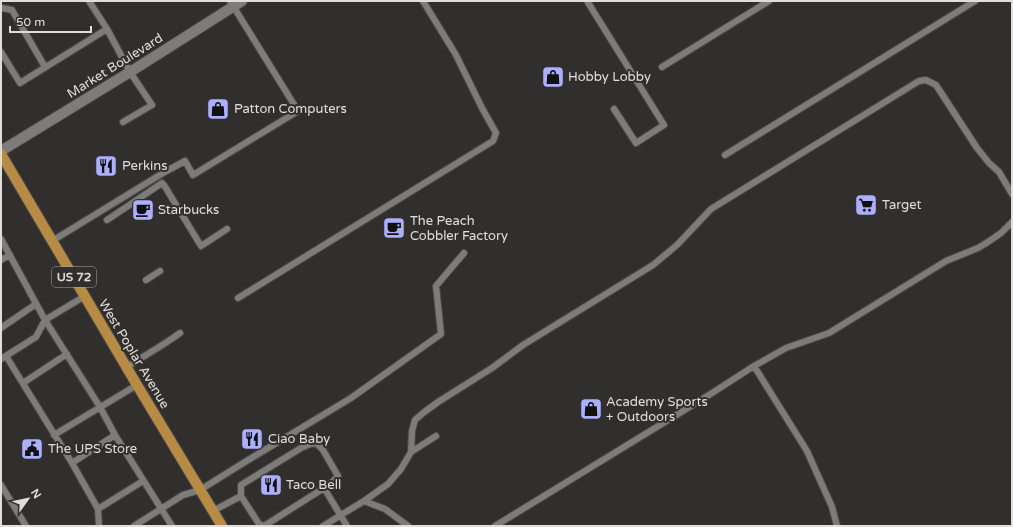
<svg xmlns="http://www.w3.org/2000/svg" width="1013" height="527" viewBox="0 0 1013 527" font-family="'Varela Round',sans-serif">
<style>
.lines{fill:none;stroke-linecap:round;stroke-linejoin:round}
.service-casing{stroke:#4d4b49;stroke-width:8}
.tertiary-casing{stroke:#4d4b49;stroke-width:12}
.primary-casing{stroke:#4d4b49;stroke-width:12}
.service{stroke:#7e7c79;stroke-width:6}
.tertiary{stroke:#7e7c79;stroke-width:10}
.primary{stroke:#b88b45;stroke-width:10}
.labels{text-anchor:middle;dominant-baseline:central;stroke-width:4;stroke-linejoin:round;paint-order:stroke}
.shield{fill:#312f2d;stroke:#acaaa8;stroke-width:1}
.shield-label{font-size:12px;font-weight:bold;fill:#e0dedd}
.street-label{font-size:13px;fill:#e0dedd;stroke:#312f2d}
.poi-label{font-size:13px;fill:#e0dedd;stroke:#312f2d;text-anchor:start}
</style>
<rect width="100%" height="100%" fill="#312f2d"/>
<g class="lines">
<g class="service-casing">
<path id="service" d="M89,1L107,29L130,72L152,105L123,122
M587,1L664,125L636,143L614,109
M1,8H2L12,10L45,67
M1,52L20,83L107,29
M662,67L769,1
M725,155L975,1
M107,220L162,183L164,185L201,246L227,229
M1,239L45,320L36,337L1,359
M52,241L163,173L185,161L193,175L298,111L230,1
M1,260L10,255
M146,280L160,271
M85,296L45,320L100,407L115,435L172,526
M238,298L493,141L496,133L482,108L456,55L423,1
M1,328L36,304
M6,356L72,463L98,509L99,526
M754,366L807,451L832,507L837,526
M127,367L167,342L180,333
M23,383L67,354
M54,435L137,385
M411,452L436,436
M72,463L115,435
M1,485L26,526
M241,496V485L301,448L310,444L316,443L323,450L338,476L329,485L324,488
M364,501L388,484L401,469L411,452L412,431L415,420L423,413L438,402L492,368L523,345L653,265L677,245L711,209L919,81L926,80L936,85L977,148L989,163L999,172L1012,194
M98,509L143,481
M213,511L241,496L259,524L264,526L324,488L347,526
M134,526L183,495L200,490L240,465L351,398L441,334L436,286L464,253
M323,526L364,501L385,509L408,526
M495,526L709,395L754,366L786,348L829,333L946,261L978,248L988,242L1001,233L1012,222"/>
</g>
<g class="tertiary-casing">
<path id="tertiary" d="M1,151L130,72L242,1"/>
</g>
<g class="primary-casing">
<path id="primary" d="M1,154L137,385L222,526"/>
</g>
<use href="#service" class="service"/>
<use href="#tertiary" class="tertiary"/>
<use href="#primary" class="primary"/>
</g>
<defs>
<g id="shop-square" transform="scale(1.15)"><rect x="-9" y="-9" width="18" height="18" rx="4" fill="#acaffb" stroke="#312f2d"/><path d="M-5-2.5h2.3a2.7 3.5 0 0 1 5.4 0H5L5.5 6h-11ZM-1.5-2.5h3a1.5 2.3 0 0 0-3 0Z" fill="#111"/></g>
<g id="restaurant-square" transform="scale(1.15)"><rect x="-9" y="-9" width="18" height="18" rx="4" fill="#acaffb" stroke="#312f2d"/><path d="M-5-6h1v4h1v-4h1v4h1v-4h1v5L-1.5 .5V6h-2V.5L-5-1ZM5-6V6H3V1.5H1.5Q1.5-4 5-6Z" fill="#111"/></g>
<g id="supermarket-square" transform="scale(1.15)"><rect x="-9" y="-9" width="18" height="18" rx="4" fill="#acaffb" stroke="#312f2d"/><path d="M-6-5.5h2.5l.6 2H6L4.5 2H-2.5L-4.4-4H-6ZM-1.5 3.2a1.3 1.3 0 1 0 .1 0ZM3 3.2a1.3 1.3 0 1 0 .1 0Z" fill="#111"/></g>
<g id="cafe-square" transform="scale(1.15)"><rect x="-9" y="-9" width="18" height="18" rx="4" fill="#acaffb" stroke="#312f2d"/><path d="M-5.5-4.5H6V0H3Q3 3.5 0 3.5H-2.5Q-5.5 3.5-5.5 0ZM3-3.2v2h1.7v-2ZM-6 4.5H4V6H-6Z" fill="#111"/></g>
<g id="civic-square" transform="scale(1.15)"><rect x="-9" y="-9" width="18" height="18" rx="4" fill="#acaffb" stroke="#312f2d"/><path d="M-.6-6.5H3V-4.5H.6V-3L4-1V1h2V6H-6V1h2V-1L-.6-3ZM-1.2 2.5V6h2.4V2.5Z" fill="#111"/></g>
</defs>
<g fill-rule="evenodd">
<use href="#shop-square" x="553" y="77"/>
<use href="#shop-square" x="218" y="109"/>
<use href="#restaurant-square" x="106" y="166"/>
<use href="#supermarket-square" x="866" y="205"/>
<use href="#cafe-square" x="143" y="210"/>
<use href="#cafe-square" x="394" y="228"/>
<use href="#shop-square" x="591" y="409"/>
<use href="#restaurant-square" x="252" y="439"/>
<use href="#civic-square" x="32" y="449"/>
<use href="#restaurant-square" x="271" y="485"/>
</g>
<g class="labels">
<rect class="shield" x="52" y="267" width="44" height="20" rx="3"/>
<g class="shield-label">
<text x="74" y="277">US 72</text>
</g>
<g class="street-label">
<text transform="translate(115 66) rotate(-32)">Market Boulevard</text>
<text transform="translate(134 354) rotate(59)">West Poplar Avenue</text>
</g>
<g class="poi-label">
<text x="568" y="77">Hobby Lobby</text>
<text x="234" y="109">Patton Computers</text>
<text x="122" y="166">Perkins</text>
<text x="882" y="205">Target</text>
<text x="158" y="210">Starbucks</text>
<text x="410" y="221">The Peach<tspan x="410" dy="15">Cobbler Factory</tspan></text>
<text x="606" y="402">Academy Sports<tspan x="606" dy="15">+ Outdoors</tspan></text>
<text x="268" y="439">Ciao Baby</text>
<text x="48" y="449">The UPS Store</text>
<text x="286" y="485">Taco Bell</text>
</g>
</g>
<rect width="1013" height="527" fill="none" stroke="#e0dedd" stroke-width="4"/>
<g transform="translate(28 499) rotate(57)" stroke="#312f2d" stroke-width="3" paint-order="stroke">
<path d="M0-3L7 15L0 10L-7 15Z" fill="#e0dedd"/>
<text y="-6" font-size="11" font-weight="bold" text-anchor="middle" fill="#e0dedd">N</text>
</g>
<path d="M10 26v6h81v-6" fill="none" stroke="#e0dedd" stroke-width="2"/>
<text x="16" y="26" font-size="12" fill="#e0dedd" stroke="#312f2d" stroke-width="3" paint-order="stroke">50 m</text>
</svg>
